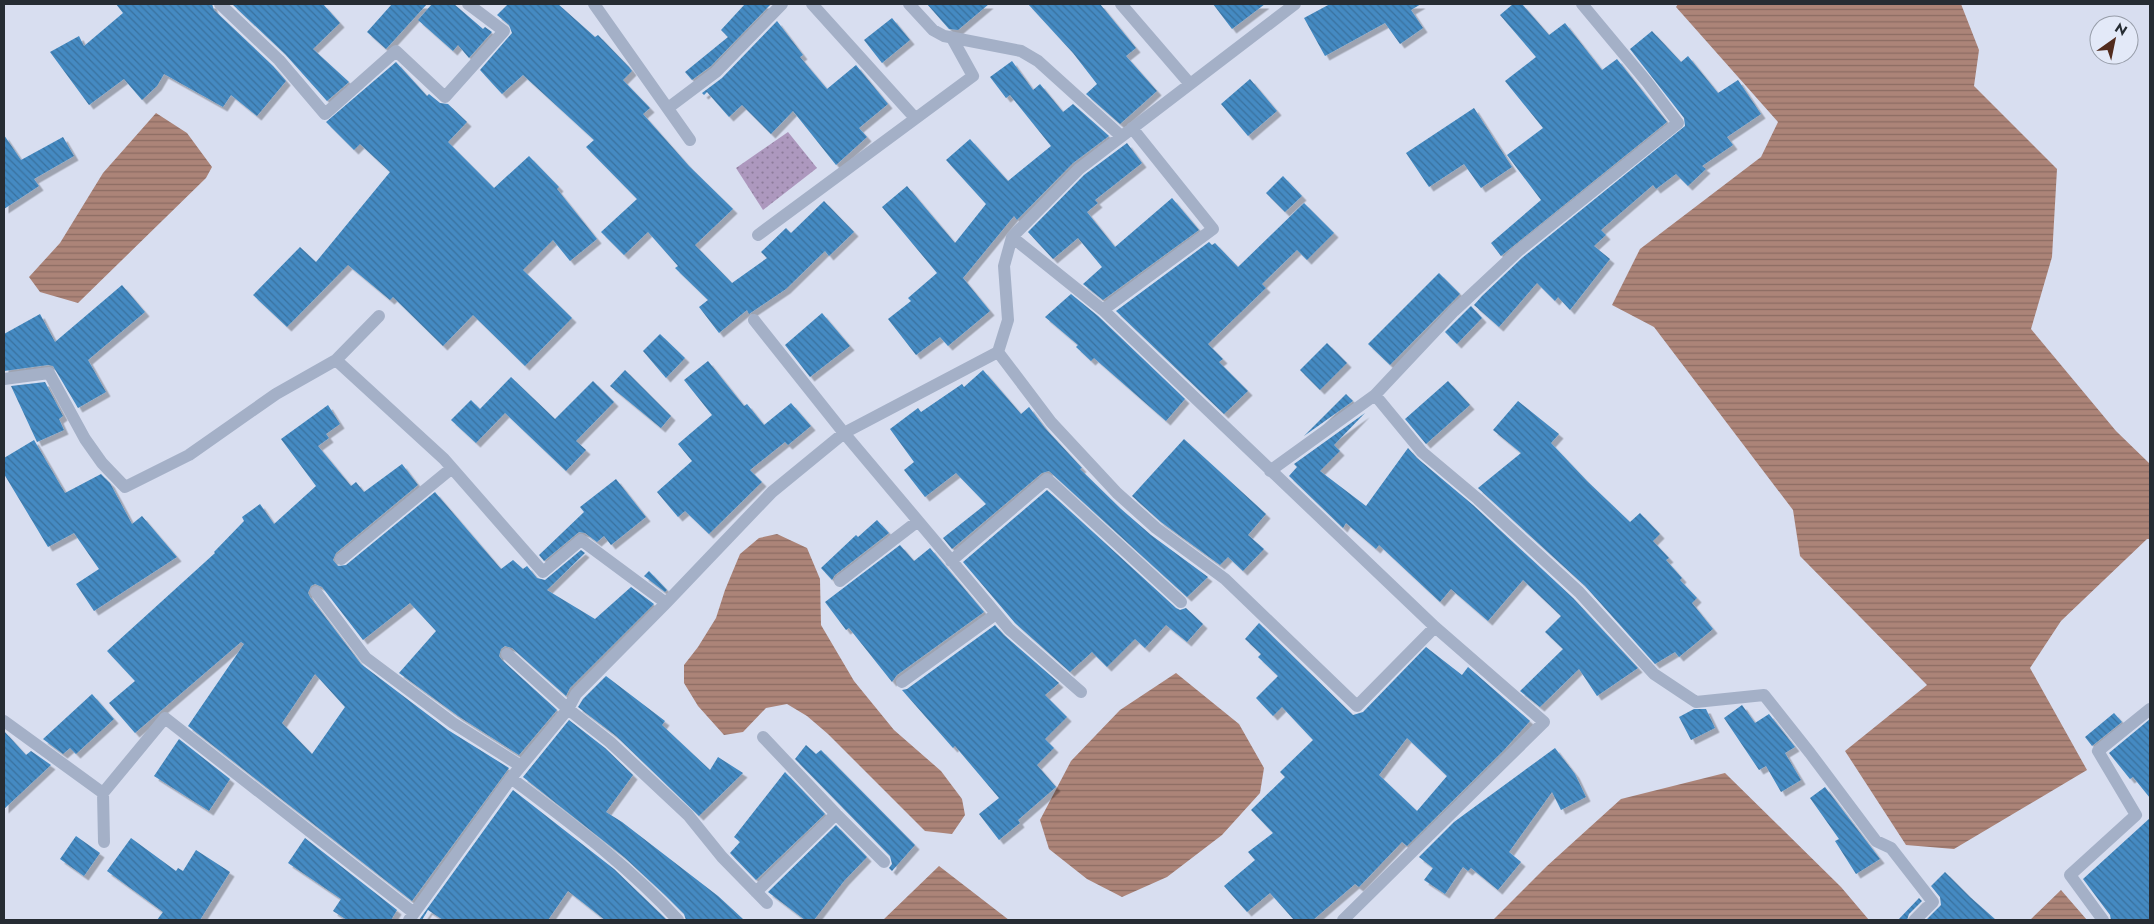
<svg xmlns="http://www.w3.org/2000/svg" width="2154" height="924" viewBox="0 0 2154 924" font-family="Jost,sans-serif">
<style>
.park{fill:url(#park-dots)}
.water{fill:url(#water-rules)}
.building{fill:url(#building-back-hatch);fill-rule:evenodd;filter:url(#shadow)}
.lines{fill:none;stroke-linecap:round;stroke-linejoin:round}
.minor{stroke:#a4b0c7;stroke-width:12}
</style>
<defs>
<pattern id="park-dots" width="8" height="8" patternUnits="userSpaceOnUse" patternTransform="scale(1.25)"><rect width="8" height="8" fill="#ad98be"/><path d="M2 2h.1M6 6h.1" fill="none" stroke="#8d7c9b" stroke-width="1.8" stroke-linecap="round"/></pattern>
<pattern id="water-rules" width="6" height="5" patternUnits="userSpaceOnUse" patternTransform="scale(1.25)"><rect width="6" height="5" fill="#ac8478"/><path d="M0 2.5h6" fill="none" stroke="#8c6c63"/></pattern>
<pattern id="building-back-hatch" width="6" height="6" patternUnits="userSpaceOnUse" patternTransform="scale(1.25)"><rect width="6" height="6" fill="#448ac2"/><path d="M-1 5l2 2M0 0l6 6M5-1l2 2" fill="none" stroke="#39719e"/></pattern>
<filter id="shadow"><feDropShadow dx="4.5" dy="4.5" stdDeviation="0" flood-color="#0004"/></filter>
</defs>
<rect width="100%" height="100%" fill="#d8def0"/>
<path class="park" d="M788,132L817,168L763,210L736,168Z"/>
<path class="water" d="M1678,4H1961L1979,50L1974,86L2057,169L2052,257L2031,329L2116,431L2150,464V539H2147L2061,621L2030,668L2087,770L1954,849L1906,845L1845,751L1927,685L1800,556L1793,510L1654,327L1612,305L1640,249L1761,157L1778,122L1676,7Z
M156,113L187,133L212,167L206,178L78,303L40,292L29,277L60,243L103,173Z
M777,534L807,548L820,579L821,625L854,681L894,730L941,771L962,799L965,815L952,834L925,831L828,734L807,716L787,704L766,708L743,732L724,735L698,706L684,683V665L698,647L716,618L725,590L740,554L759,538Z
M1176,673L1239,724L1264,768L1260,793L1222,835L1167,877L1122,897L1087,879L1049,849L1040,820L1071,761L1120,710Z
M1725,773L1841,887L1869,920H1493L1547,866L1621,799Z
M939,866L1009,920H883Z
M2061,890L2087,920H2030Z"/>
<path class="building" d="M116,4H212L214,10L273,66L286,81L257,116L231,95L223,107L164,74L157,86L142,100L124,79L89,105L50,52L79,36L84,46L123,13Z
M232,4H323L340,23L313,49L349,82L327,101L285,54Z
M392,4H427L386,49L367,32Z
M432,4H454L483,29L485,27L492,32L469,58L458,45L453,51L418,20Z
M508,4H558L595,37L598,35L629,67L632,71L623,80L650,108L643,114L689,166L733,209L695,245L732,283L767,258L761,252L786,228L791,233L824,201L854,232L829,256L825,251L786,289L749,314L747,310L719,333L699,307L708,300L675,268L678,266L648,232L624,255L601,232L637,199L586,147L594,140L523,75L502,94L480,70L512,33L509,25L497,15Z
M745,4H771L711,66L692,80L685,72L728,37L721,30Z
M927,4H989L958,30L949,29Z
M1028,4H1100L1136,48L1126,56L1157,91L1120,124L1086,94L1097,84L1073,53Z
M1213,4H1265L1232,29Z
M1330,4H1421L1411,10L1423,28L1400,44L1385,23L1325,56L1304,18Z
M1513,4H1522L1549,35L1565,23L1602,70L1617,59L1667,122L1501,256L1491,243L1541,200L1507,155L1543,128L1505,81L1536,57L1500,15Z
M892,18L910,40L882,63L864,40Z
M777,21L803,55L800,57L827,89L856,65L888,104L859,128L867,137L836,165L793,111L771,134L742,105L729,117L707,92L704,95L702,93L722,78Z
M1652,31L1681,62L1688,56L1718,93L1738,80L1761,114L1727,137L1733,145L1702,166L1706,169L1688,186L1676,174L1656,189L1653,185L1601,230L1606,235L1594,246L1610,259L1570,310L1558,297L1555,301L1537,283L1499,327L1474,305L1482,296L1522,258L1685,126L1684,118L1630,49Z
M1012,61L1033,90L1040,84L1063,112L1073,104L1109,136L1073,163L1017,220L1014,216L963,278L990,311L948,346L940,337L916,355L888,319L911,301L908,298L937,273L882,207L907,186L955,243L986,204L946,160L970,139L1008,181L1051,146L1010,95L1006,98L990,77Z
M396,62L427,96L429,94L440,103L448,104L467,122L448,142L494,188L529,156L559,187L557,189L597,239L570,261L553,240L523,270L572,318L525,366L473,315L443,346L393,297L390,300L348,265L287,327L253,295L300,247L316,262L390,172L360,144L354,150L326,122Z
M1250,79L1277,111L1248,136L1221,104Z
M1474,108L1512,167L1481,188L1464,164L1429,187L1406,153Z
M4,135L21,160L63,137L74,156L34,179L39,186L4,209Z
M1127,143L1142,163L1095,200L1098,203L1087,212L1115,247L1172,198L1199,230L1103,300L1083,284L1102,267L1078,238L1053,259L1028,232L1084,175Z
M1283,176L1302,196L1285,212L1266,193Z
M1304,203L1334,233L1307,260L1297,250L1262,284L1266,288L1208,344L1223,359L1219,362L1248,391L1224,414L1116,311L1209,242L1212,245L1215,243L1238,267Z
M1439,273L1460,294L1390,365L1368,344Z
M122,285L145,312L88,360L106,392L78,408L53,366L48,365L4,371V334L40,314L55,342Z
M1071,294L1098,316L1185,399L1166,421L1094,358L1091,361L1076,347L1078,345L1045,317Z
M1471,306L1482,318L1457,344L1445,332Z
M822,313L850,346L810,377L785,345Z
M660,334L685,358L666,378L643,351Z
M1327,343L1347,363L1320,390L1300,370Z
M708,361L744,406L747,404L764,425L791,403L811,426L788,445L785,442L750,470L762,482L709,534L685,511L678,517L657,492L692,461L678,444L712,415L684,380Z
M625,370L671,416L661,428L610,386Z
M983,370L1021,414L1029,407L1045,428L1082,468L1080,469L1121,509L1151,535L1208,577L1187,597L1049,471L1042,473L952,549L943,538L986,504L956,473L925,497L904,470L914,462L890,429L918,408L921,412L962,384L964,387Z
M511,377L555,419L593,381L614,402L576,441L586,450L566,471L505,413L476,443L451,420L471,400L480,409Z
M1448,381L1470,405L1426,444L1405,419Z
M45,382L63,416L59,419L64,430L37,442L11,386Z
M1346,394L1353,401L1304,436Z
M1518,401L1559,434L1551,443L1587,481L1630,522L1640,513L1660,534L1653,541L1669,558L1666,560L1682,578L1680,580L1697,598L1692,603L1713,629L1679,657L1675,652L1655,664L1585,586L1478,488L1521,453L1493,430Z
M328,405L340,424L326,434L329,438L318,446L351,486L356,482L364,492L402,464L418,485L336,553L333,560L338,566L346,565L435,492L501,569L513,560L523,569L527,566L537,578L545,580L581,550L585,553L547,590L595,619L631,587L654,604L570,688L566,696L512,648L505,646L501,649L499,656L502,660L557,710L519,755L458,716L399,673L436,631L410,603L363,640L322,587L315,584L311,586L308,593L310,597L361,664L448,730L509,768L412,901L188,726L244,644L241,642L135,733L109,703L135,681L107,651L215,553L214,552L244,521L242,517L260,504L274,524L316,486L281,439ZM315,674L345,707L312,754L282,723Z
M1365,413L1334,445L1340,451L1320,471L1366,506L1408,448L1417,458L1473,505L1573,598L1638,668L1597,696L1579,669L1540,707L1520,691L1563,649L1545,632L1561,616L1523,580L1488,621L1451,589L1440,602L1379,545L1376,549L1346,523L1343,528L1289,476L1297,467L1294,464Z
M1184,439L1266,514L1248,535L1264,549L1243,571L1228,557L1220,565L1161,522L1132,496Z
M34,440L65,493L101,474L110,483L132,524L142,516L177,557L94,611L76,584L99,569L74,533L48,547L4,474V458Z
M616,479L646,517L611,545L604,536L597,542L585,533L579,532L544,561L539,555L584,512L580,507Z
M1047,490L1176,608L1180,610L1186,608L1203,624L1187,642L1166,625L1145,648L1135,639L1107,667L1092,652L1070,672L1015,623L963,562Z
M877,520L889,533L835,575L832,580L821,568L856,535L858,537Z
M900,545L914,561L930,548L984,612L897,675L892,682L849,628L846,630L825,602Z
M649,571L667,590L665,592L644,576Z
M1259,623L1353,715L1363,712L1426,647L1462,675L1468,667L1530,721L1504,750L1407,846L1402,842L1359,887L1355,884L1313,920H1294L1270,893L1247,912L1224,886L1255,860L1248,852L1273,833L1251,810L1285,777L1280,772L1313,740L1282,707L1273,716L1256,698L1278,676L1258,657L1261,654L1245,639ZM1407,738L1447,776L1417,811L1379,775Z
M995,625L1004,635L1059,683L1045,695L1067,717L1045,739L1054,748L1037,765L1056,787L1018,820L1020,823L999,840L979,814L999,798L955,746L953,748L902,690L907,689Z
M606,676L665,721L662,725L710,770L718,757L743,773L699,816L616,736L578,707L583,699Z
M92,694L114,719L76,754L70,748L63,754L43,739Z
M1742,705L1755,723L1769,714L1795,747L1785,753L1801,780L1781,792L1766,766L1759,770L1724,718Z
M1694,709H1706L1715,728L1691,740L1679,717Z
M2114,713L2122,722L2092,746L2085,737Z
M2150,719V798L2133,777L2130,779L2109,753Z
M569,720L605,748L633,775L606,812L622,822L718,896L744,920H686L684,914L665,895L624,857L523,777Z
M4,731L26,755L31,751L51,765L4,809Z
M179,739L230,779L209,811L154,776Z
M806,745L816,754L821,750L915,845L892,871L889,868L892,864L890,856L795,759Z
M1555,748L1575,774L1586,797L1561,810L1552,792L1509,852L1521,862L1498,890L1471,868L1468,871L1463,867L1445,894L1424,880L1433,868L1419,857L1454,822Z
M785,772L825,814L756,880L730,853L740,842L734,837Z
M1825,787L1880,859L1856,874L1835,841L1839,839L1810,798Z
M513,790L614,869L667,920H605L568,891L548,920H443L428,910L422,920H419Z
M2150,818V920H2111L2110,915L2083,879Z
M836,825L867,857L844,881L814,920H805L768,892Z
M76,836L100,853L84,876L60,859Z
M131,838L176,871L178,868L183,871L196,850L230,872L200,920H157L163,912L107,871Z
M305,838L397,910L391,920H347L333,911L341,899L288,863Z
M1945,872L1970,897L1996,920H1926L1941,905L1940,897L1931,886Z
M1919,898L1922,901L1909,914L1907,920H1898Z"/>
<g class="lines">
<path class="minor" d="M220,4L279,60L325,114L396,51L445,97L504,31L468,4
M594,4L690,140
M812,4L915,118
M909,4L933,30L944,36L1021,51L1038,61L1121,136
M1121,4L1190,84
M668,108L716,72L782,4
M758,235L973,76L952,38
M1012,237L1103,310L1435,627L1544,722L1343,920
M1103,310L1213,229L1132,128
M754,320L844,433L1009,629L1081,692
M998,352L1051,422L1117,493L1156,528L1225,579L1357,706L1435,627
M336,360L444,459L543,572L581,540L666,603
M4,379L49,373L85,439L102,463L125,487L189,455L276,394L336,360L379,316
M1375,395L1422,452L1478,499L1579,592L1654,674L1696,702L1764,695L1810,753L1876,841L1891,848L1933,902L1915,920
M1270,471L1375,395L1454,311L1517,252L1678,123L1647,82L1582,4
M341,559L452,468
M951,561L1047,479L1181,602
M840,581L918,521
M316,592L366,658L453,723L521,766
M507,654L568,709L610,742L688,815L722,857L767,903
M902,682L996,614
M4,721L103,793
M763,737L836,814
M511,778C569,822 629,866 678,920
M104,842L103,793L165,718L414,913
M756,892L836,814L884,862
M409,920L511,778L568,709L576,694L666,603L772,492L844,433L998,352L1008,320L1004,266L1012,237L1079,169L1295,4
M2103,920L2070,875L2136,815L2098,751L2150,709"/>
</g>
<rect width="2154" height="924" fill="none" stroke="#262c33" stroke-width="10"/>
<g transform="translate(2114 40) rotate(33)"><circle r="24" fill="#e3e9f8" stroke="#979da9"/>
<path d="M0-4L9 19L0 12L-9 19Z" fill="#522b1d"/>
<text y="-8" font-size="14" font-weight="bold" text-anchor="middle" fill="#262c33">N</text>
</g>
</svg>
